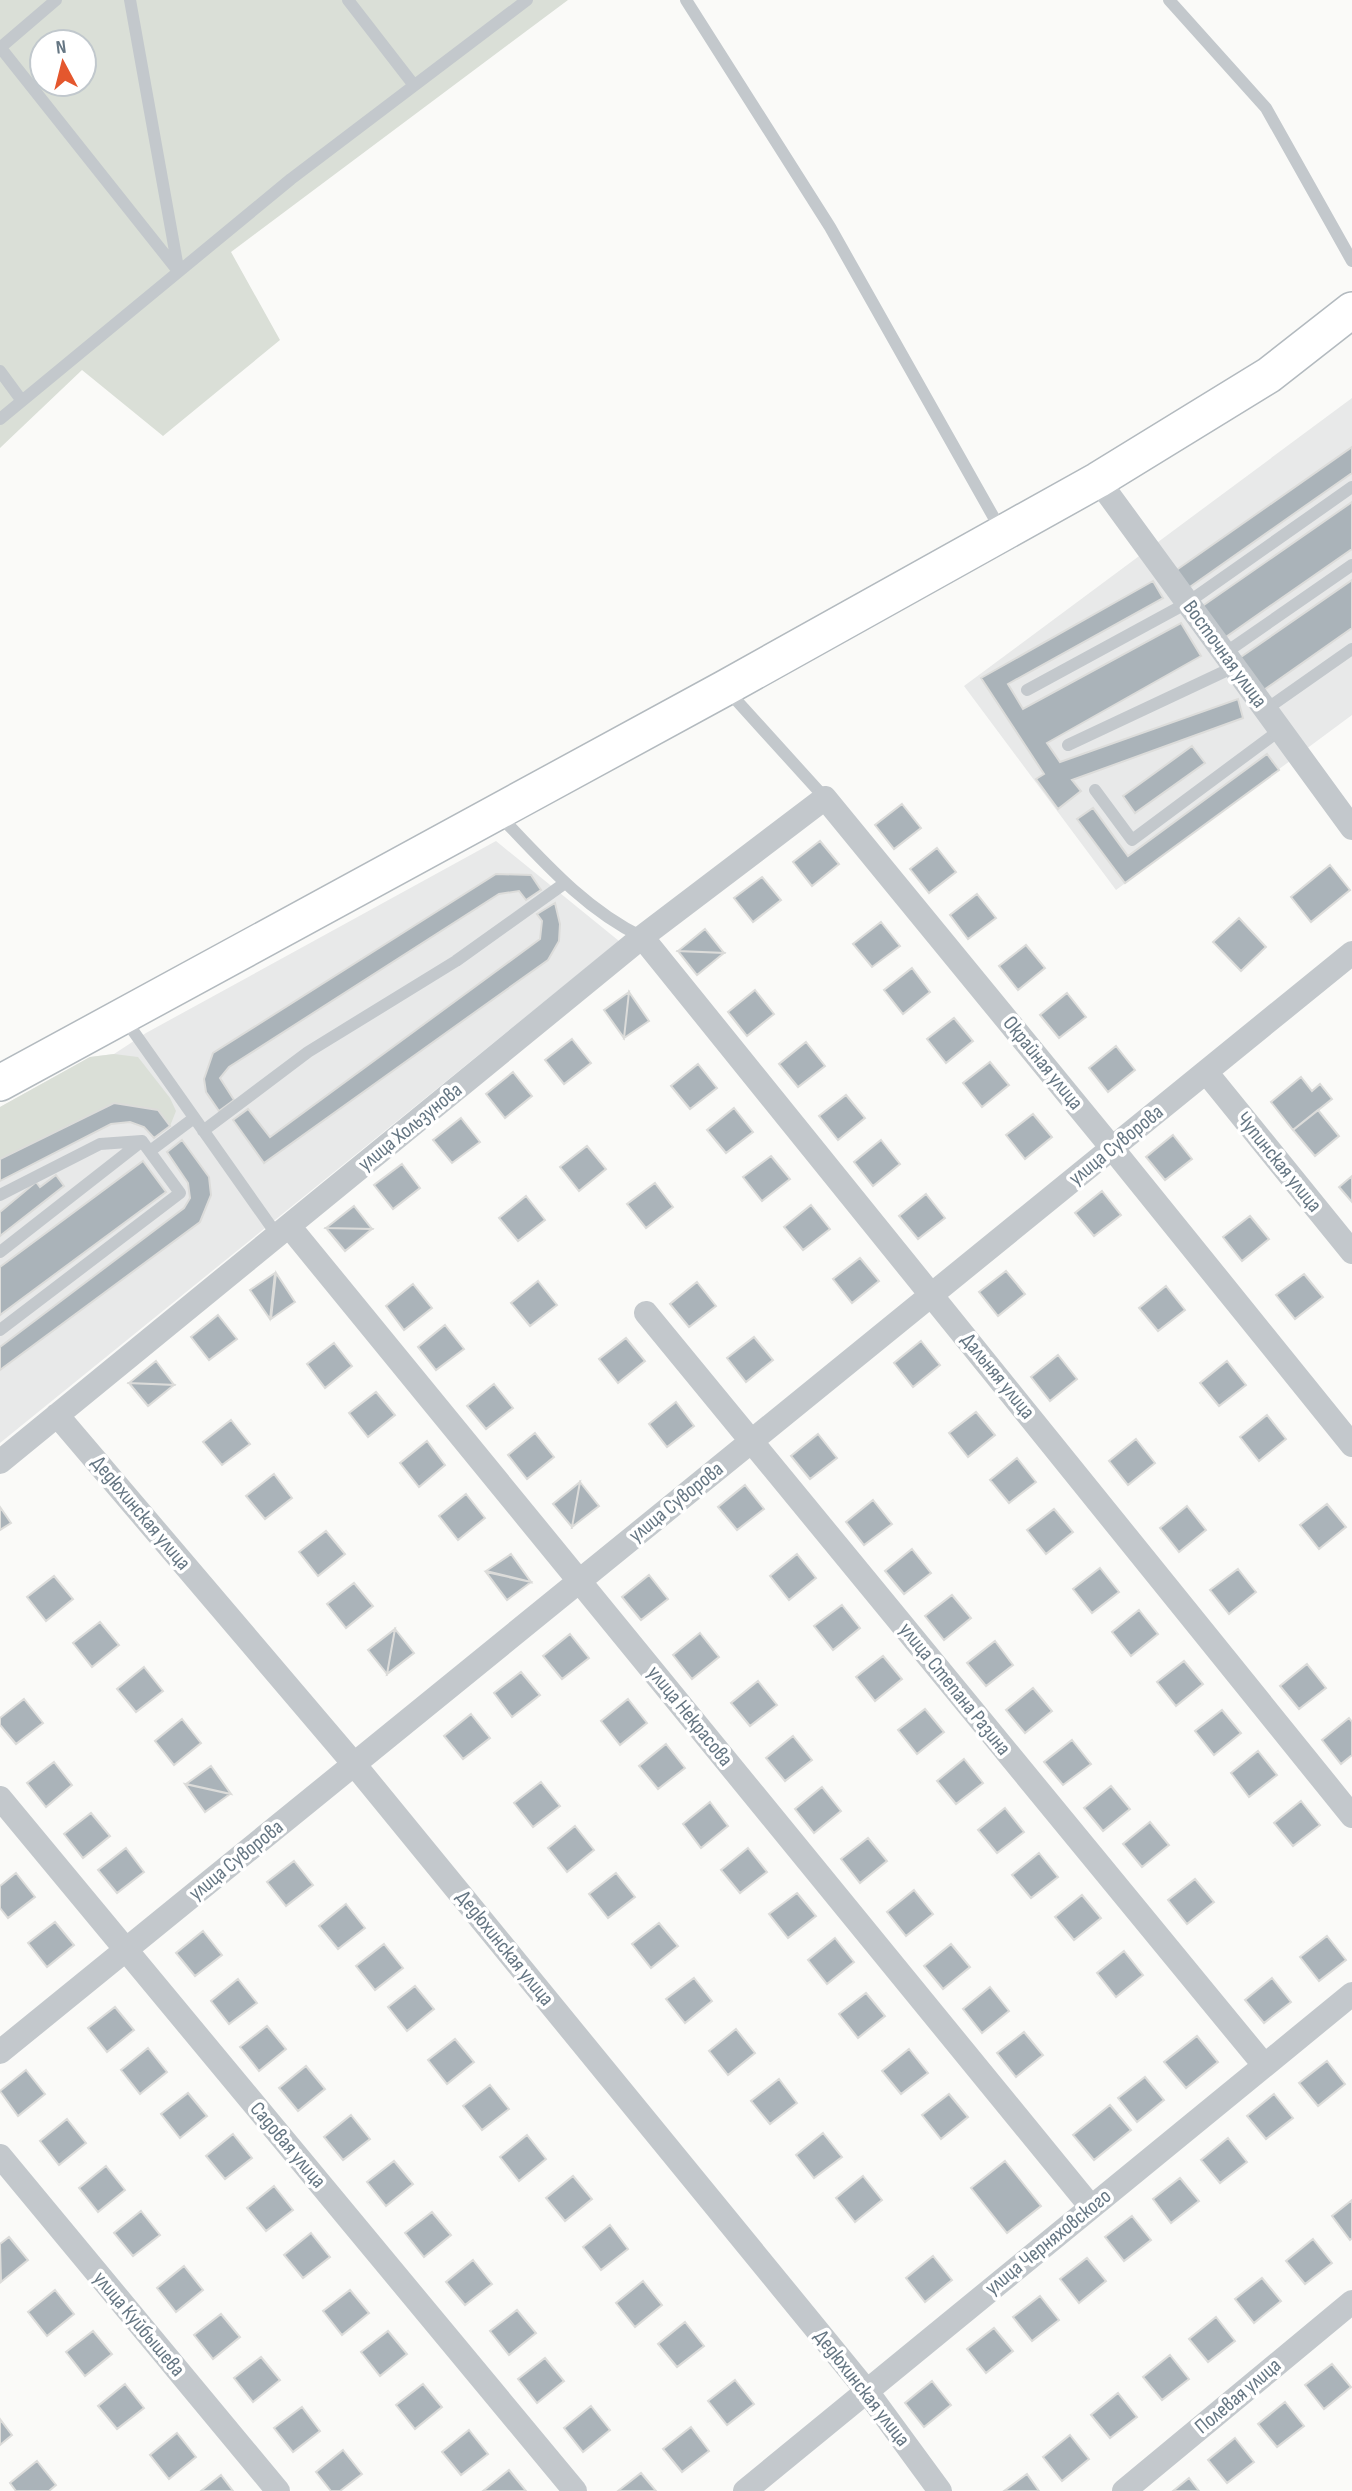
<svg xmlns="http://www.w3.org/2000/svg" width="1352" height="2491" viewBox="0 0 1352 2491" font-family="'Sofia Sans Condensed',sans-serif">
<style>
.built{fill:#e8e9e9}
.green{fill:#dadfd7;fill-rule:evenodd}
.building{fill:#aab3b9;stroke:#dcdcda;stroke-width:2}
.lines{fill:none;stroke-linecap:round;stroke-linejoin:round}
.secondary-casing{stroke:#b3babf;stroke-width:38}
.lane{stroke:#c3c8cc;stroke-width:12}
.street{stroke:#c3c8cc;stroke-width:24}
.secondary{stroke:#fff;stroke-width:35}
.labels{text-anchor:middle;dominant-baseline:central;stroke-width:7;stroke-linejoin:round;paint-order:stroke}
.street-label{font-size:21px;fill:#657683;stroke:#fff}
</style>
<rect width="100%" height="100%" fill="#fafaf8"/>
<path class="built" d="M1352,398V715L1116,890L964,686Z
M496,841L619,941L0,1443V1107L90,1057L114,1054L146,1033Z"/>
<path class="green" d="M0,0H568L231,252L280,340L163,436L82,370L0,448ZM42,42H84V84H42Z
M114,1054L138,1057L170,1098L176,1111L170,1126L158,1110L114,1103L0,1159V1107L90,1057Z"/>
<path class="building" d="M1352,447V473L1187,589L1175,571Z
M1352,502V549L1223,639L1201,607Z
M1352,580V628L1261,692L1238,659Z
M1153,581L1163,598L1008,684L1023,709L1181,623L1201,656L1047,743L1060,762L1238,699L1243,718L1072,780L1081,791L1058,809L1036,779L1044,774L981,678Z
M1192,746L1205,763L1135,813L1123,796Z
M1267,754L1279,770L1125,883L1077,819L1093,808L1128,856Z
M902,804L921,828L894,849L875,825Z
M820,841L839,864L812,886L793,862Z
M937,848L956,872L929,893L910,869Z
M1330,865L1350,890L1311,922L1291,897Z
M496,874L531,875L541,890L526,900L519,891L499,894L229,1067L220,1078L234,1100L219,1111L206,1092L204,1079L213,1053Z
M762,877L781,900L753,922L734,898Z
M977,894L996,918L968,939L950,915Z
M555,903L560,924L559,941L548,960L264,1163L233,1120L248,1109L270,1137L540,939L542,921L537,914Z
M1239,918L1266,947L1241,971L1213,942Z
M881,922L900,946L872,967L853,944Z
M705,929L724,953L678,951Z
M1026,945L1045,968L1018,990L999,966Z
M678,951L724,953L697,975Z
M912,968L930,992L903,1014L884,990Z
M755,990L774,1014L747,1036L728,1012Z
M629,992L624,1038L604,1010Z
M629,992L649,1021L624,1038Z
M1067,993L1086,1017L1059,1038L1040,1015Z
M954,1018L973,1041L946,1063L927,1039Z
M572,1039L591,1063L564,1084L545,1060Z
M806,1042L825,1066L798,1087L779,1064Z
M1116,1046L1135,1070L1108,1092L1089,1068Z
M990,1062L1009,1085L982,1107L963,1083Z
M698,1064L717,1088L690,1109L671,1086Z
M513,1072L532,1096L505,1118L486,1094Z
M1301,1077L1312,1091L1320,1084L1332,1099L1293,1130L1271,1102Z
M846,1095L865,1118L838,1140L819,1116Z
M114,1103L158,1110L170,1126L154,1138L144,1127L130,1122L111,1124L0,1181V1159Z
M734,1108L753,1132L726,1153L707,1130Z
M1318,1110L1339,1136L1315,1156L1293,1130Z
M1033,1114L1052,1137L1025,1159L1006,1135Z
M461,1118L480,1142L452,1163L433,1140Z
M1173,1135L1192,1159L1165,1180L1146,1157Z
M182,1140L209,1177L211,1195L200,1222L0,1370V1347L184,1208L190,1198L188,1183L167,1152Z
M881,1140L900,1164L873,1186L854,1162Z
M587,1146L606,1169L579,1191L560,1167Z
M771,1156L790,1179L762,1201L743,1177Z
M143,1161L166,1192L0,1315V1267Z
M402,1164L420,1188L393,1209L374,1185Z
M56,1175L64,1186L0,1236V1212L36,1182L40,1187Z
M1352,1176V1202L1339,1187Z
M655,1183L673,1207L646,1228L627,1204Z
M1102,1191L1121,1215L1094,1236L1075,1213Z
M926,1194L945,1218L918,1239L899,1216Z
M526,1196L545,1220L518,1241L499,1218Z
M811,1205L830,1229L803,1250L784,1227Z
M354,1206L372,1229L326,1228Z
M1250,1216L1269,1239L1242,1261L1223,1237Z
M326,1228L372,1229L345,1251Z
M860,1258L879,1281L852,1303L833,1279Z
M1006,1271L1025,1294L998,1316L979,1292Z
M275,1273L270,1319L250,1290Z
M276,1273L295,1302L271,1319Z
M1304,1274L1323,1297L1295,1319L1276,1295Z
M538,1281L557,1305L530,1326L511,1303Z
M697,1282L716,1306L689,1327L670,1304Z
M413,1284L432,1308L404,1330L386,1306Z
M1166,1286L1185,1310L1158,1331L1139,1308Z
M218,1315L237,1339L209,1360L191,1337Z
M445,1325L464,1349L436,1370L418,1347Z
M754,1337L773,1360L746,1382L727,1358Z
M626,1338L645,1361L618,1383L599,1359Z
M921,1341L940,1365L913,1387L894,1363Z
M334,1343L352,1366L325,1388L307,1364Z
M1058,1355L1077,1379L1050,1401L1031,1377Z
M156,1361L174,1385L129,1383Z
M1227,1361L1246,1385L1219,1406L1200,1383Z
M129,1383L174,1385L148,1406Z
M494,1384L513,1408L486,1429L467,1406Z
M376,1392L395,1415L368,1437L349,1413Z
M676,1402L694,1426L667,1447L649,1424Z
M976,1412L995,1435L968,1457L949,1433Z
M1267,1415L1286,1439L1259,1461L1240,1437Z
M231,1420L250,1444L222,1465L203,1442Z
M535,1433L554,1457L527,1479L508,1455Z
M818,1434L837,1458L810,1479L791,1456Z
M1136,1439L1155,1463L1128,1485L1109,1461Z
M427,1441L445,1465L419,1487L400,1463Z
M1017,1458L1036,1482L1009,1503L990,1480Z
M274,1474L292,1498L265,1519L246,1496Z
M580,1482L572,1527L553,1504Z
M580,1482L599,1506L572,1527Z
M745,1485L764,1509L737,1530L718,1507Z
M466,1494L485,1518L458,1540L439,1516Z
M873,1500L892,1524L864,1545L846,1522Z
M1327,1504L1346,1527L1319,1549L1300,1525Z
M1187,1506L1206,1530L1179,1552L1160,1528Z
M0,1507L11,1523L0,1530Z
M1054,1509L1073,1532L1046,1554L1027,1530Z
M326,1531L345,1554L318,1576L299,1552Z
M912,1549L931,1573L904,1594L885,1571Z
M511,1554L531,1582L486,1571Z
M797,1554L816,1578L789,1600L770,1576Z
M1100,1568L1119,1592L1092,1613L1073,1589Z
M1238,1569L1256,1592L1229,1614L1210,1590Z
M486,1572L531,1582L507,1600Z
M649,1575L668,1599L641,1620L622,1597Z
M54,1576L73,1599L46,1621L27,1597Z
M354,1583L373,1606L346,1628L327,1604Z
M952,1595L971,1618L944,1640L925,1616Z
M842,1605L860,1628L833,1650L814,1626Z
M1139,1610L1158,1634L1131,1656L1112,1632Z
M100,1622L119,1645L92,1667L73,1643Z
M395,1629L414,1653L387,1674Z
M395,1629L387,1674L368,1650Z
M700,1633L719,1657L692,1679L673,1655Z
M570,1634L589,1658L562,1679L543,1656Z
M995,1641L1013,1665L986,1686L967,1663Z
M883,1656L902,1679L875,1701L856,1677Z
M1184,1661L1203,1684L1176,1706L1157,1682Z
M1307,1664L1326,1688L1299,1709L1280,1686Z
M144,1667L163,1691L136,1712L117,1689Z
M521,1672L540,1695L512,1717L494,1693Z
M758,1681L777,1705L750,1726L731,1703Z
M1033,1688L1052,1711L1025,1733L1006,1710Z
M24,1699L43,1723L16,1744L0,1725V1718Z
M628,1699L647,1723L620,1745L601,1721Z
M925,1709L944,1732L917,1754L898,1730Z
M1222,1710L1241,1733L1214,1755L1195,1731Z
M471,1714L490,1738L463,1759L444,1736Z
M1349,1718L1352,1722V1755L1341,1764L1322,1740Z
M182,1719L201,1743L174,1765L155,1741Z
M793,1736L812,1760L785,1781L766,1758Z
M1072,1740L1091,1764L1063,1785L1044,1762Z
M666,1744L685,1768L658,1789L639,1766Z
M1258,1751L1277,1775L1249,1797L1231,1773Z
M964,1759L983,1783L956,1804L937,1781Z
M54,1762L72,1785L46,1807L27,1783Z
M211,1766L231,1794L186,1784Z
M541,1782L560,1806L533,1827L514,1803Z
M185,1784L230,1794L205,1812Z
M1111,1786L1130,1809L1103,1831L1084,1808Z
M822,1787L841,1811L814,1833L795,1809Z
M1301,1801L1320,1825L1293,1846L1274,1823Z
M710,1802L728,1826L701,1848L683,1824Z
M1005,1808L1024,1832L997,1853L978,1830Z
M91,1813L110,1836L83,1858L64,1834Z
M1150,1822L1169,1845L1142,1867L1123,1844Z
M575,1826L594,1850L567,1872L548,1848Z
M868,1838L887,1861L860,1883L841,1859Z
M126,1848L144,1872L117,1893L98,1870Z
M748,1848L767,1872L740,1893L721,1870Z
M1039,1853L1058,1877L1031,1898L1012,1875Z
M294,1861L313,1885L286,1906L267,1882Z
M16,1873L35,1897L8,1918L0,1908V1886Z
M616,1873L635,1897L608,1918L589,1894Z
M1195,1879L1214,1902L1187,1924L1168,1900Z
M914,1890L933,1914L906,1936L887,1912Z
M797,1893L816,1916L788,1938L769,1914Z
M1082,1895L1101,1918L1074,1940L1055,1917Z
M346,1904L365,1928L338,1949L319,1926Z
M55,1922L74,1945L47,1967L28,1943Z
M659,1923L678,1946L651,1968L632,1944Z
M203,1931L222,1955L195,1976L176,1953Z
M1327,1936L1346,1960L1319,1981L1300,1957Z
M835,1938L854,1962L827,1984L808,1960Z
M384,1944L403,1968L375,1990L356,1966Z
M951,1944L970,1967L943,1989L924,1966Z
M1124,1951L1143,1975L1116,1997L1097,1973Z
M694,1978L712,2001L685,2023L666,1999Z
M1272,1978L1291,2002L1264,2023L1245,2000Z
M238,1979L257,2003L229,2024L211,2001Z
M415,1986L434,2009L407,2031L388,2007Z
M990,1987L1009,2011L982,2033L963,2009Z
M866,1993L885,2016L858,2038L839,2014Z
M115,2007L134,2030L107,2052L88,2028Z
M267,2026L286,2049L259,2071L240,2047Z
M736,2029L755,2053L728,2075L709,2051Z
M1024,2032L1043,2055L1016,2077L997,2053Z
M1197,2036L1218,2062L1186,2088L1164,2062Z
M455,2039L474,2062L447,2084L428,2060Z
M148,2048L167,2072L140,2094L121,2070Z
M909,2049L928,2073L901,2094L882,2071Z
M1327,2061L1345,2084L1318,2106L1299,2083Z
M306,2066L325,2089L298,2111L279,2088Z
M26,2070L45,2094L18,2116L0,2091Z
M1145,2077L1164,2100L1137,2122L1118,2098Z
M779,2079L797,2103L770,2124L751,2101Z
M490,2085L509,2109L482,2130L463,2106Z
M188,2093L207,2116L180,2138L161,2114Z
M949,2094L968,2117L941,2139L922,2115Z
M1274,2094L1293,2118L1266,2139L1247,2116Z
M1110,2105L1131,2130L1094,2160L1073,2135Z
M351,2115L370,2139L343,2160L324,2137Z
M67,2119L86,2143L59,2165L40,2141Z
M823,2133L842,2157L814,2178L796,2155Z
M233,2134L252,2158L225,2179L206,2156Z
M527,2135L546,2159L519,2181L500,2157Z
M1228,2138L1247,2162L1220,2183L1201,2160Z
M394,2161L413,2184L386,2206L367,2182Z
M1005,2161L1041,2206L1007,2233L971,2188Z
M106,2166L125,2190L98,2212L79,2188Z
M573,2176L592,2199L565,2221L546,2198Z
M863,2176L882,2200L855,2222L836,2198Z
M1180,2178L1199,2201L1171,2223L1153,2199Z
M274,2186L293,2210L266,2231L247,2208Z
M1352,2200V2238L1350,2240L1332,2216Z
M141,2211L160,2235L133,2256L114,2233Z
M432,2212L451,2235L424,2257L405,2233Z
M1132,2216L1151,2240L1124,2261L1105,2237Z
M610,2225L628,2249L601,2270L583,2247Z
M311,2233L330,2257L303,2278L284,2255Z
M9,2237L28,2260L1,2282L0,2244Z
M1313,2239L1332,2263L1305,2284L1286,2261Z
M933,2256L952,2280L925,2302L906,2278Z
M1087,2258L1106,2281L1079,2303L1060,2279Z
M473,2260L492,2284L465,2305L446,2282Z
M184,2266L203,2290L176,2312L157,2288Z
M1262,2278L1281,2301L1254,2323L1235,2299Z
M643,2281L662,2305L635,2327L616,2303Z
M55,2290L74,2314L47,2336L28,2312Z
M350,2290L369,2313L342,2335L323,2311Z
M1040,2296L1059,2320L1032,2341L1013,2317Z
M517,2310L536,2333L509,2355L490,2331Z
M221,2314L240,2337L213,2359L194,2335Z
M1216,2317L1235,2341L1208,2362L1189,2339Z
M685,2322L704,2346L677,2367L658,2344Z
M994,2328L1013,2351L986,2373L967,2349Z
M93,2331L112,2354L85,2376L66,2352Z
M388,2331L407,2354L380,2376L361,2352Z
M1170,2355L1189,2379L1162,2400L1143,2377Z
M261,2357L280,2380L253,2402L234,2378Z
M545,2358L564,2381L537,2403L518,2379Z
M1332,2364L1351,2387L1324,2409L1305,2385Z
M735,2380L754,2404L727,2425L708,2401Z
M932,2381L951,2405L924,2427L905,2403Z
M125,2384L144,2408L117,2429L98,2406Z
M423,2384L442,2407L415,2429L396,2405Z
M1118,2393L1137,2417L1110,2438L1091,2415Z
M1285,2402L1304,2426L1277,2447L1258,2424Z
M591,2406L610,2430L583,2452L564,2428Z
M302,2407L320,2431L293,2452L274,2428Z
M0,2419L12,2435L0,2445Z
M691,2427L709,2451L682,2472L663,2449Z
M469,2430L488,2454L461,2475L442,2452Z
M177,2433L196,2457L169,2479L150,2455Z
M1070,2435L1089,2459L1062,2481L1043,2457Z
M1235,2438L1254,2462L1227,2483L1208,2460Z
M343,2450L362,2474L340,2491H331L316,2472Z
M37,2461L56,2485L49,2491H16L10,2483Z
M509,2470L526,2491H483Z
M641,2473L656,2491H618Z
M1027,2474L1039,2491H1004Z
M221,2475L233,2491H201Z
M1189,2478L1199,2491H1173Z"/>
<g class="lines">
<g class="secondary-casing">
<path id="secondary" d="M0,1083L725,688L1098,480L1269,375L1352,310"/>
</g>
<path class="lane" d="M130,0L178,268
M348,0L413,84
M686,0L830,227L1002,532
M1169,0L1266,108L1352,261
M0,47L178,271
M0,48L56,0
M0,371L22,401
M0,419L291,179L527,0
M1225,653L1352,565
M1027,690L1187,603L1352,487
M728,691L825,798
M1265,710L1352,649
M1068,745L1234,667
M1095,790L1132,840L1280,730
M498,814C542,860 584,909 642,937
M124,1018L277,1235
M203,1131L308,1052L456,961L565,883
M150,1151L194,1118
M0,1195L100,1144L142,1141
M0,1252L142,1141L180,1193L0,1330"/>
<path class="street" d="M1098,480L1352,828
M642,937L1352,1816
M1206,1072L1352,1252
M289,1226L1091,2207
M646,1313L1264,2065
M57,1415L354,1764L866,2390L940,2491
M0,1462L642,937L825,798L1112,1148L1352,1445
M0,1798L575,2491
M0,2052L1352,953
M0,2156L278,2491
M745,2491L1352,1994
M1124,2491L1352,2302"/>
<use href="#secondary" class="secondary"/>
</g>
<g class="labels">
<g class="street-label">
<text transform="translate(1225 654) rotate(54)">Восточная улица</text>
<text transform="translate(1043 1063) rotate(51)">Окрайная улица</text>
<text transform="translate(410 1127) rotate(-39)">улица Хользунова</text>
<text transform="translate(1116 1145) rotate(-39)">улица Суворова</text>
<text transform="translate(1279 1162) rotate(51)">Чупинская улица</text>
<text transform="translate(998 1376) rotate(51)">Дальняя улица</text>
<text transform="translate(676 1502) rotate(-39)">улица Суворова</text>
<text transform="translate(141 1513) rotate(50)">Дедюхинская улица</text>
<text transform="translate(955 1689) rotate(51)">улица Степана Разина</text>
<text transform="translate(690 1716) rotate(51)">улица Некрасова</text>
<text transform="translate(236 1860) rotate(-39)">улица Суворова</text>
<text transform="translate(505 1948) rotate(51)">Дедюхинская улица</text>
<text transform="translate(288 2145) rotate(50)">Садовая улица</text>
<text transform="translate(1048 2242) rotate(-39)">улица Черняховского</text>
<text transform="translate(139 2324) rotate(50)">улица Куйбышева</text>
<text transform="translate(862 2388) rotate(52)">Дедюхинская улица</text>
<text transform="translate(1238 2396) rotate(-40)">Полевая улица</text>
</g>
</g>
<g transform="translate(63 63) rotate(353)"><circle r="33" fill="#ffffff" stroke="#c1c8cd" stroke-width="2"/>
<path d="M0-5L12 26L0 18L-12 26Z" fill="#e4572e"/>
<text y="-10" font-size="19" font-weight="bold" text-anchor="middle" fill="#657683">N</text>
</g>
</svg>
